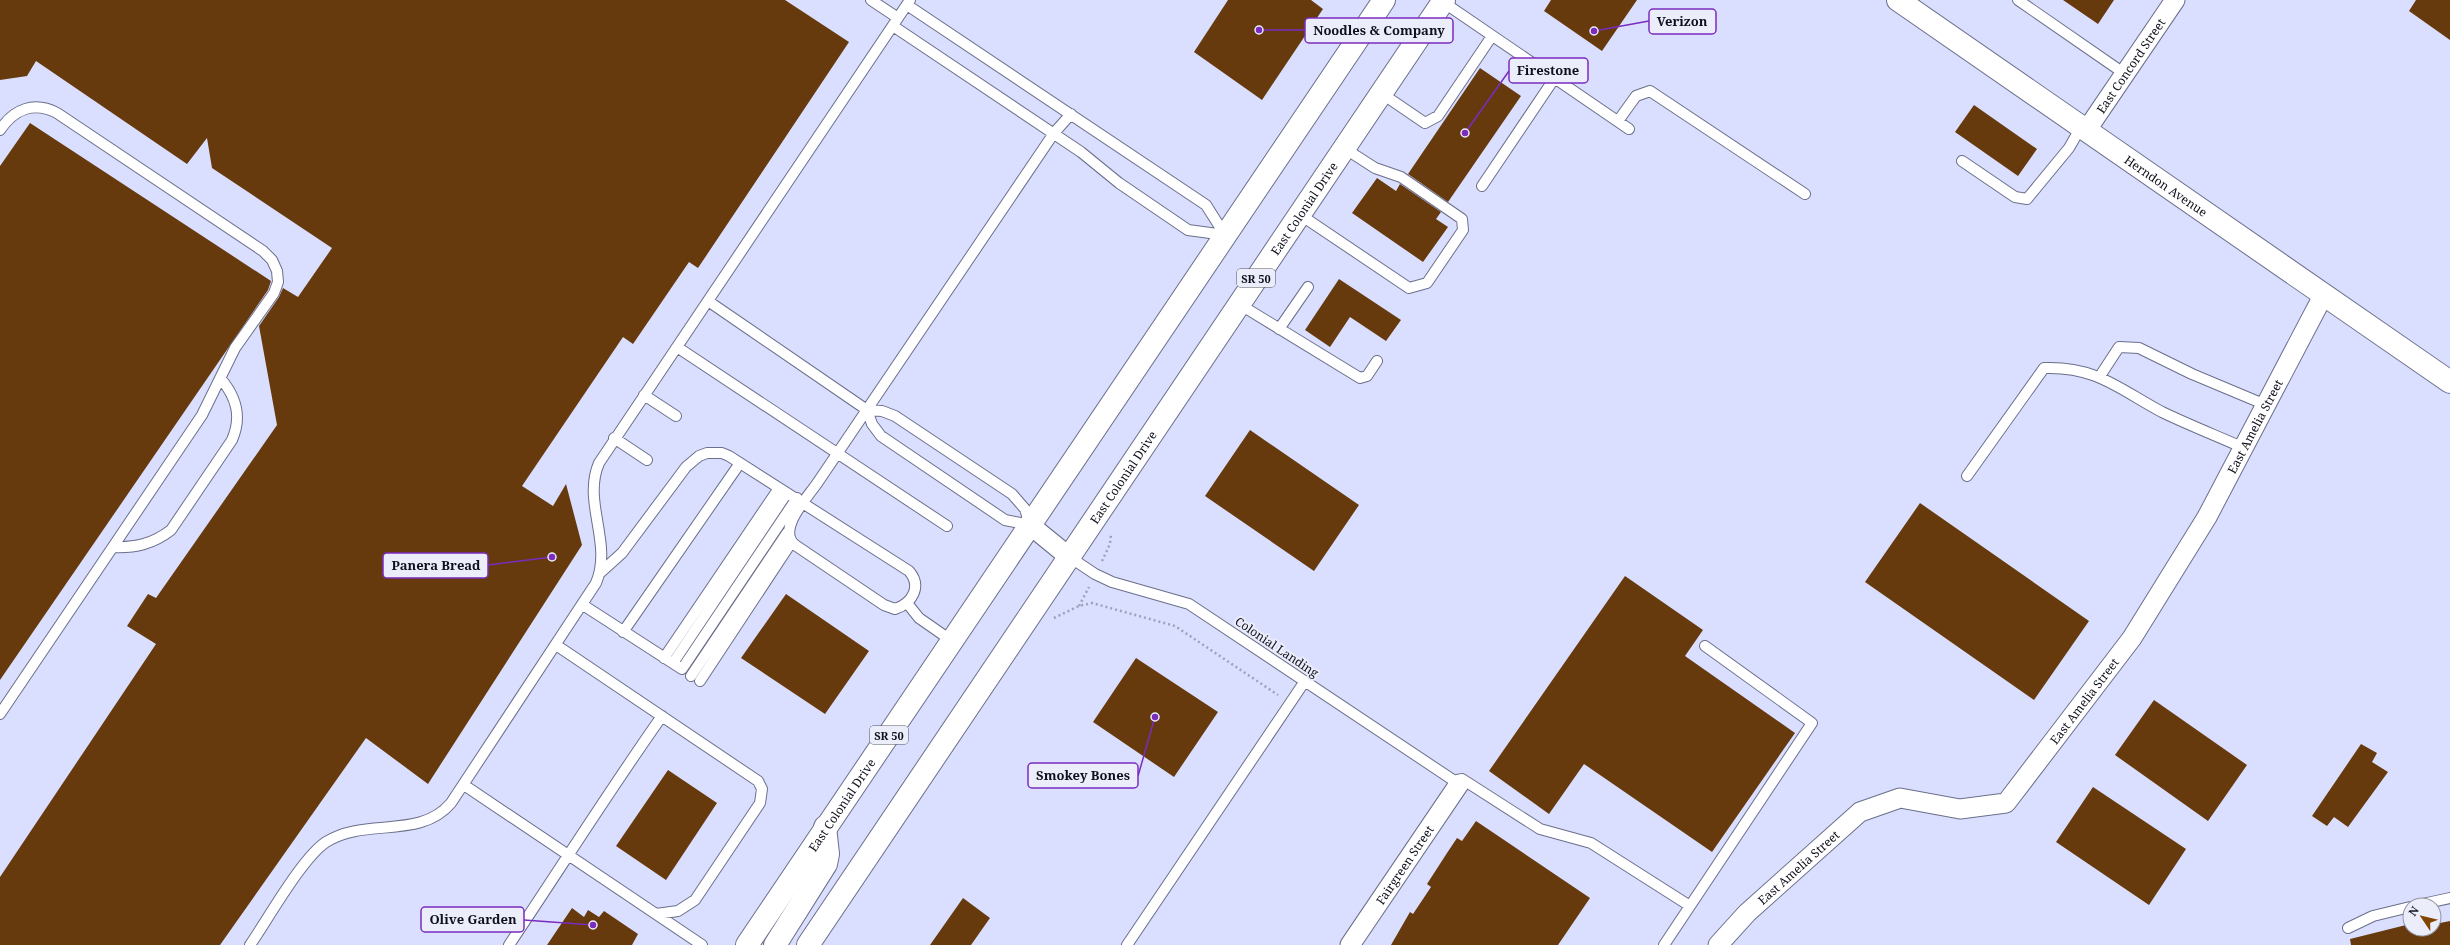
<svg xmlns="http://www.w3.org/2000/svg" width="2450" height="945" viewBox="0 0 2450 945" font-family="'Noto Serif',serif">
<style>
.building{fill:#673a0d}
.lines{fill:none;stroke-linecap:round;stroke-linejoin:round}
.service-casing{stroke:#6b6f8b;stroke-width:12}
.minor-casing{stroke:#6b6f8b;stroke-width:21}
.tertiary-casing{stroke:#6b6f8b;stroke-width:24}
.trunk-casing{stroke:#6b6f8b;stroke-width:24}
.path{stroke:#9da1ba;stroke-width:2.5;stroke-dasharray:2 3;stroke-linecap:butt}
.service{stroke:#fff;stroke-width:10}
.minor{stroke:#fff;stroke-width:19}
.tertiary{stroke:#fff;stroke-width:22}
.trunk{stroke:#fff;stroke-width:22}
.labels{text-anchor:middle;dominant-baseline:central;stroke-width:4;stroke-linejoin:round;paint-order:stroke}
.shield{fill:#ebedfa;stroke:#51525e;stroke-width:1}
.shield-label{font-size:11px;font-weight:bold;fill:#0f101b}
.street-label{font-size:12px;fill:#0f101b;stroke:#ebedfa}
.leader{fill:none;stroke:#7b2cbf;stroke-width:1.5}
.callout-dot{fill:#7b2cbf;stroke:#ebedfa;stroke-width:1.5}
.callout{fill:#ebedfa;stroke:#7b2cbf;stroke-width:1.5}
.callout-label{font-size:13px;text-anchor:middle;font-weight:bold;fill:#0f101b}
</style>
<rect width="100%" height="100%" fill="#dadfff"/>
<path class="building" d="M0,0H785L849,42L698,268L689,262L633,344L623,337L522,486L553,506L566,484L582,545L428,784L366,738L220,945H0V877L156,644L127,626L148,594L156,598L277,425L259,326L279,297L283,288L298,297L332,248L212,168L207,138L187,164L36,61L27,76L0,80Z
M1228,0H1311L1323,9L1262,100L1194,52Z
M1551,0H1637L1602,51L1544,11Z
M2063,0H2114L2098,24Z
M2416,0H2450V40L2409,11Z
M1480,68L1521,96L1448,202L1408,174Z
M1974,105L2037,149L2018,176L1955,132Z
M30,123L271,281L268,290L0,680V166Z
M1377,178L1396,191L1400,184L1441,212L1436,219L1448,227L1423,262L1352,213Z
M1339,279L1401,320L1386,341L1350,317L1330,347L1305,330Z
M1250,430L1359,505L1314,571L1205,496Z
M1920,503L2089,621L2034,700L1865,582Z
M1625,576L1703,630L1685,656L1795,733L1712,852L1584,764L1549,814L1489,771Z
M786,594L869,651L825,714L741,658Z
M1136,658L1218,712L1174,777L1093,722Z
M2154,700L2247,765L2208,821L2115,755Z
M2361,744L2377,753L2372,762L2388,772L2348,827L2334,817L2327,826L2312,816Z
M668,770L717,803L666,880L616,846Z
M2093,787L2186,849L2149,905L2056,842Z
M1476,821L1590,898L1558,945H1391L1410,912L1413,914L1431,887L1427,884L1447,853L1457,838L1462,841Z
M963,898L990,918L971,945H930Z
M572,908L584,917L588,910L599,917L604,911L638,934L632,945H547Z
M2438,917L2440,923L2450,921V945H2351L2350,939L2410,924V929H2434V918Z"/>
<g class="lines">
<g class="service-casing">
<path id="service" d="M871,0L898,18
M2018,0L2125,74
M1443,2L1629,129
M907,5L1206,205L1225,235
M893,26L1081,152L1119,183L1188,230L1225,235
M1381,93L1425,123L1438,116L1492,36
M1618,121L1636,96L1650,91L1805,194
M0,130C14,109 34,101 57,113L263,251L272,260L277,271L278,282L274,293L235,348L202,415L0,714
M1962,161L2015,197L2027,199L2069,148L2081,127
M1482,186L1554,79
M1299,214L1409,288L1427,283L1463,230L1462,219L1401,177L1375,168L1344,148
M708,301L867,410L882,411L895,416L1012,494L1025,509L1030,525L1005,520L881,436L872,424L867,410
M1239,304L1360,378L1367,376L1377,361
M1279,329L1308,287
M677,347L947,526
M2100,376L2119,347L2139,348L2192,374L2266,405
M644,395L676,416
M614,438L647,460
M1967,476L2044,368C2096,366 2119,389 2162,412C2189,425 2217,436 2244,448
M113,547C135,548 153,544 171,530L232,440C242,417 237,398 221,379
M1068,556L1095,574L1112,582L1189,604L1459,784
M601,572L622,553L686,467L699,456L707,453H722L729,456L909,571C922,586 913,603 895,609L884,605L795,545C776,530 808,497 818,482L1054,133L1071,114
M907,603L919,618L952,641
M583,605L682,669L797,498
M623,632L740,463
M556,645L758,781L762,789L760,803L695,900L678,911L656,914
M664,658L779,488
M673,663L787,493
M691,676L787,533
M700,681L791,543
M1462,779L1540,829L1591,843L1690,906
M464,785L702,945
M2418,905L2450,898
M2348,928L2373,916L2410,907
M250,945C268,919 302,858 326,842C365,817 420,840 451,803L596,583C613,543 582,502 599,463L910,0
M509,945C560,869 609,791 662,716
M1127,945L1305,681
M1664,945L1812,723L1705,646"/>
</g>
<g class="minor-casing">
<g id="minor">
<path id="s1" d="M2086,131L2175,0"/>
<path d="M1030,525L1068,556"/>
<path id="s2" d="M1350,945L1459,784"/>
<path id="s3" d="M1718,945L1747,913L1860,812L1900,798L1960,809L2006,803L2132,638L2207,517L2323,296"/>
</g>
</g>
<g class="tertiary-casing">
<g id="tertiary">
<path id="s4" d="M1898,0L2450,382"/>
</g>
</g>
<g class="trunk-casing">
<g id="trunk">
<path id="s5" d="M747,945L1384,0"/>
<path d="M775,945L826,864L828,854L825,827"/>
<path id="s6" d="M808,945L1444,0"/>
</g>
</g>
<path class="path" d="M1102,561L1110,544L1111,534
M1079,606L1089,587
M1054,618L1079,606L1092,603L1175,626L1278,695"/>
<use href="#service" class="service"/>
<use href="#minor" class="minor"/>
<use href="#tertiary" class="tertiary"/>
<use href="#trunk" class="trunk"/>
</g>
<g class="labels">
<g class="shield">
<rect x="1237" y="269" width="38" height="18" rx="3"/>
<rect x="870" y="726" width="38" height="18" rx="3"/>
</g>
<g class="shield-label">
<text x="1256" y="278">SR 50</text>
<text x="889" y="735">SR 50</text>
</g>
<g class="street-label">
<text stroke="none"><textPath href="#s1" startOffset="79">East Concord Street</textPath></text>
<text stroke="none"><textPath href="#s4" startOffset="326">Herndon Avenue</textPath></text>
<text stroke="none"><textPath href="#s6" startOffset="888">East Colonial Drive</textPath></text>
<text stroke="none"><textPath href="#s3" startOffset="797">East Amelia Street</textPath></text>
<text stroke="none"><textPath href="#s6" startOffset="564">East Colonial Drive</textPath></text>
<text transform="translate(1277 647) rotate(34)">Colonial Landing</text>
<text stroke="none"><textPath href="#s3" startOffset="473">East Amelia Street</textPath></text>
<text stroke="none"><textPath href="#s5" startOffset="169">East Colonial Drive</textPath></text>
<text stroke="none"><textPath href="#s2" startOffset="97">Fairgreen Street</textPath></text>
<text stroke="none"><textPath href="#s3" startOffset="112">East Amelia Street</textPath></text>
</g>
</g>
<path class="leader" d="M1594 31L1649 21M1259 30L1305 30M1465 133L1509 71M552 557L488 565M1155 717L1138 776M593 925L524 920"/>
<g class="callout-dot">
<circle cx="1594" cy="31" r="4"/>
<circle cx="1259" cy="30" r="4"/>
<circle cx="1465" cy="133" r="4"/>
<circle cx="552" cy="557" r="4"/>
<circle cx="1155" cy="717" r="4"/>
<circle cx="593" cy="925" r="4"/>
</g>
<g class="callout">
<rect x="1649" y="9" width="67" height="25" rx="4"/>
<rect x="1305" y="18" width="148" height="25" rx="4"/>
<rect x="1509" y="58" width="79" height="25" rx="4"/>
<rect x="383" y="553" width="105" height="25" rx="4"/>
<rect x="1028" y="763" width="110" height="25" rx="4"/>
<rect x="421" y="907" width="103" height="25" rx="4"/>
</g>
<g class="callout-label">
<text x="1682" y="26">Verizon</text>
<text x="1379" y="35">Noodles &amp; Company</text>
<text x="1548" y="75">Firestone</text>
<text x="436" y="570">Panera Bread</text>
<text x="1083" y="780">Smokey Bones</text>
<text x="473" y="924">Olive Garden</text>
</g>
<g transform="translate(2422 917) rotate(305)"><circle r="19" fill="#ebedfa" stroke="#9395a1"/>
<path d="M0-3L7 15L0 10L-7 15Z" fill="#824600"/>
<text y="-6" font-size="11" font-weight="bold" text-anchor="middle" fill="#0f101b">N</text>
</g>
</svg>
